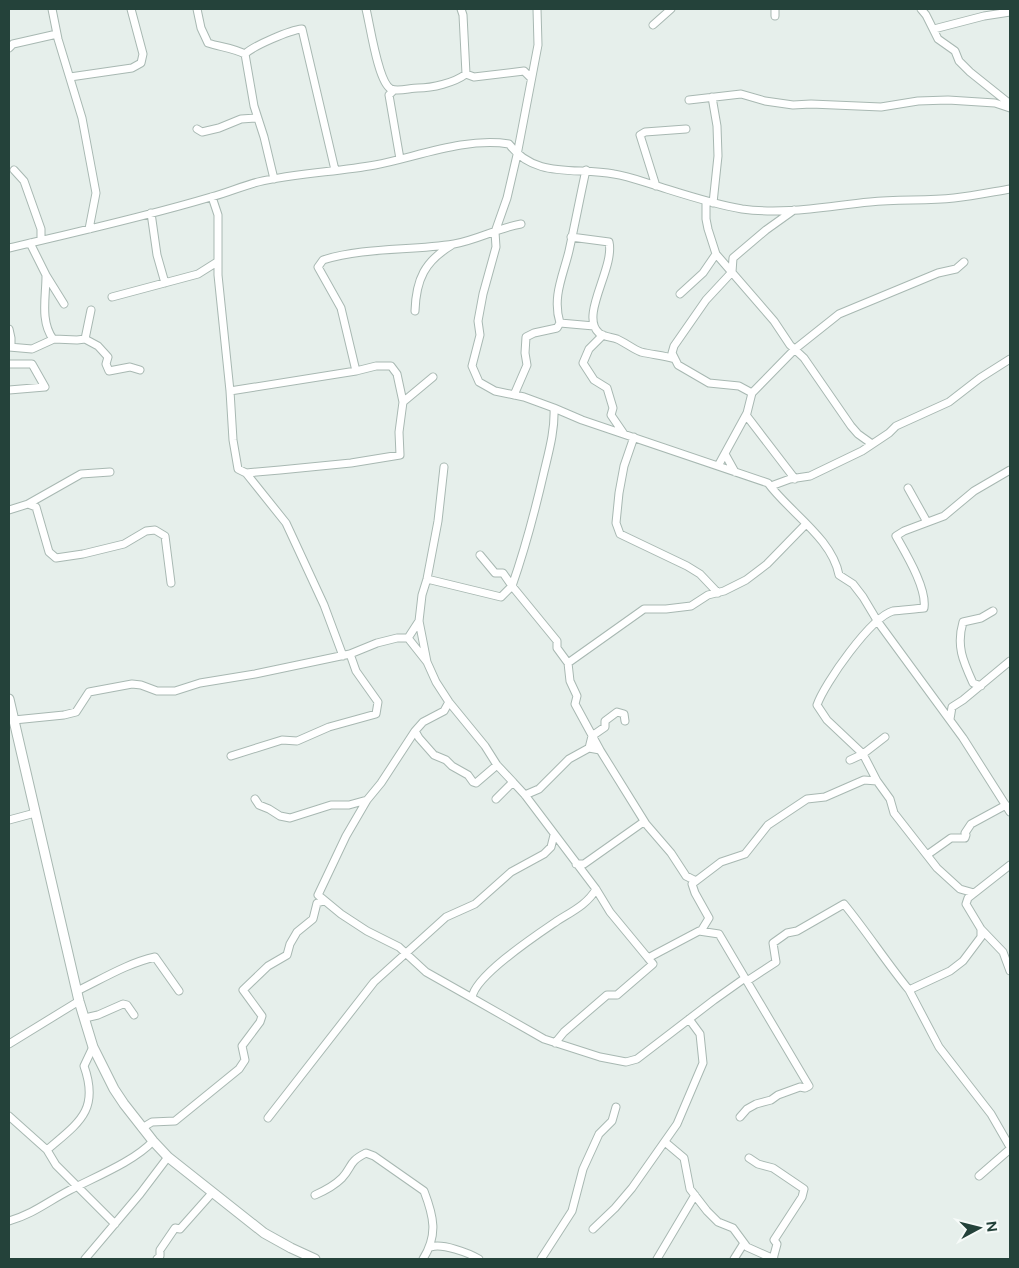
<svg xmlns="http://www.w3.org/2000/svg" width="1019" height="1268" viewBox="0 0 1019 1268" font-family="Figtree,sans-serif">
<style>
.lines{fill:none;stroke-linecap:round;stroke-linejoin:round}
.minor-casing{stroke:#a8b8b2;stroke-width:9}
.tertiary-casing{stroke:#a8b8b2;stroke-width:11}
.minor{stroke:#fff;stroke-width:7}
.tertiary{stroke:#fff;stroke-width:9}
</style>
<rect width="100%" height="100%" fill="#e6efeb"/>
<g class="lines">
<g class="minor-casing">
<path id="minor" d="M52,9L58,39L82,118L96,193L89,229
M197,9L201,28L208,43C220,47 233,48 245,54C253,46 290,30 302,29L335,170
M366,9C370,24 378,83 391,89C398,92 410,88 418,88C432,88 454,83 466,74L474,77L524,71L531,78
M461,9L463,15L466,74
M537,9L538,45L517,155L507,198L495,232L496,247L483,294L478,321L480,335L472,366L479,382L495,391L524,397L554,408C555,430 549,451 544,472C535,511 525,549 512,586L557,641V648L568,663L570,681L577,696L575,704L600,750
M775,9V16
M921,9L926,15L938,39L955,51L959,61L970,72L1010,104
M653,25L671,9
M934,29L984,16L1010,12
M9,48L13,44L57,34
M245,54L254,106L264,137L274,179
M70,77L132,68L141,63L143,54L131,9
M393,91L389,95L400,159
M712,97L717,126L718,156L713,203
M689,100L741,94L765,101L793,105L811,104L881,107L918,101L948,100L995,103L1010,108
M197,129L202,132L219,128L241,119L257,118
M14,170L24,181L41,229V240
M656,186L640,135L645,132L686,129
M212,197L218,215V275L230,391L233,440L238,469L246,473L280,470L351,463L400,455L399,432L403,402L433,377
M706,201V219L708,229L716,254L774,321L790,345L804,358L851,426L858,434L872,444
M151,213L157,255L165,283
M571,237L609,242C615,268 579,316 599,333C604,337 612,337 617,339C626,343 633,349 641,352C653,355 663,355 675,359
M30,243L46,275L64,304
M9,248C77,232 144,217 211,197C227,193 242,186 258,182C297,173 336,172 375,165C417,157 465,137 509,144C535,179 575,167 614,174C627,176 641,181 654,185C683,194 712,204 742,209C785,215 827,206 870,202C898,199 926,201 954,198C973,196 992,192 1010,189
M46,276C46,297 40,321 53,339
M680,294L703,273L716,254
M112,297L198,274L217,262
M415,311C416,279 425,261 452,245
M560,323L594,326
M9,329L11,338V347
M603,335L589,349L583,363L594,380L607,388L613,408L611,415L624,434
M85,339L98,346L108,357L106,364L109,371L130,367L140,370
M9,347L32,349L54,339L77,340L85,339L91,310
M9,364H32L45,387L9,390
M356,371L376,366H391L397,374L403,402
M230,391L356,371L341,308L318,267L323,260C365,247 410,251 454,244C477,240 498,228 521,224
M752,393L739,386L709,383L678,365L672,353L674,346L706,300L732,272L733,258L766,230L794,210
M514,395L527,365L525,353L526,337L534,333L557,328L560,323C552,297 563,276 569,251C575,224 580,197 586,170
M554,408L582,420L768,483C789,512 832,538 839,575L853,584L863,597L878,622L963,738L1010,812
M746,415L795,479
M634,437L624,466L619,493L616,523L620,534L687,566L700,574L718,593
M725,454L735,472
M718,466L747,413L752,393L795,349L839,314L938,273L956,269L964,262
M444,467L438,521L427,579L422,595L419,621L427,662L436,682L449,702L485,746L497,765L513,782
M246,473L286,523L324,605L343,656
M771,486L790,479L810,476L862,451L889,433L896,426L949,402L980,378L1010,359
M908,488L927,522
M28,504L81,474L110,472
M9,510L28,504L36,507L49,552L56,558L83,554L124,544L146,531L155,530L165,536L171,583
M427,579L501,597L512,586L503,573H495L480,555
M408,638L419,621
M568,663L644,609H666L691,606L708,595L724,591L746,580L767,564L806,524
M981,686L973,683C963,661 956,646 963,622L981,618L993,611
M449,702L444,711L423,722L415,731L381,783L367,800L346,836L318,895L341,914L367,931L399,947L426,972L472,998
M950,719L952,707L963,700L1010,661
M14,720L64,715L76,712L89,692L132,684L141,685L157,691H175L200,683L255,674L350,654L377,643L397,638H408L427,662
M415,731L419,738L434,755L446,760L452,766L468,775L473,782L476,783L497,765
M589,748L592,736L605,727V721L617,712L624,714L625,721
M231,756L282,740L297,741L329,727L376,714L378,702L356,671L350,654
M850,760L863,754L885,737
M877,781L863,754L827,720L817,705C824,684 871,617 893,611C900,610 916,609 924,608C927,588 906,554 896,536L904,531L944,516L974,491L1010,470
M525,795L539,789L569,759L589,748L600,750L646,824
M255,799L259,805L269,809L280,816L290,818L331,805H349L367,800
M496,799L513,782L525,795L596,889L610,912L648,958L699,931L719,934L745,978
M9,820L35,813
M927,855L951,838H965L966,835L965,833L971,824L1006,805
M576,864H584L642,823L646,824L671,853L686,876L696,881
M596,889C588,904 571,912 557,921C538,934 474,976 472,998L544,1039L600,1057L626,1062L637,1059L714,1000L745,978L809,1086L805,1088L800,1087L778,1095L771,1100L756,1104L747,1109L740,1117
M981,929L1003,952L1010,971
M701,931L709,918L695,893L692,884L721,862L745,854L768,825L807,799L825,797L864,780L877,781L890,799L894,813L937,868L960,889L974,893
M747,981L776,962L773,943L787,933L797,931L844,904C867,932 886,962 909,990L950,971L963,961L981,937V929L966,904L968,898L1010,865
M909,990L939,1047L991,1114L1010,1147
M77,991C102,979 128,963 155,957L179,991
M85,1018L98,1015L123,1004L127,1005L134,1015
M555,1043L564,1032L607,995H617L653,964L648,958
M9,1044L79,1001
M9,1116L47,1150L56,1165L115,1224
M268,1118L374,982L446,917L475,904L511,872L544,854L551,847L554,835
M142,1128L152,1122L175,1121L239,1069L245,1060L242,1046L260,1022L262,1016L243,990L268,966L287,955L290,944L297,932L313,919L317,903L324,901
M665,1142L684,1158L690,1189L707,1211L718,1222L733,1228L747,1247L774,1259
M47,1150C78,1123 100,1111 84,1066L93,1047
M749,1158L758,1164L773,1168L804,1189L802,1197L774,1240L777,1244L773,1259
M979,1176L1010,1149
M315,1195C324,1191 335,1185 342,1178C353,1166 348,1162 366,1153L374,1156L424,1191C434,1217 438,1235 423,1259
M9,1221C35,1213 47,1202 70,1190C95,1177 135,1161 153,1141
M593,1229L615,1208L632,1188L677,1124L703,1063L700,1034L689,1019
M431,1247C442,1243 469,1253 479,1259
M85,1259L140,1194L168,1157
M157,1259L160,1256V1250L175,1228L180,1229L212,1193
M541,1259L572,1211L583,1169L599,1134L612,1121L616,1107
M657,1259L695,1195
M734,1259L744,1243"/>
</g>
<g class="tertiary-casing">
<path id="tertiary" d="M9,699L79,1001L93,1047L114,1089L124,1104L153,1141L168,1157L264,1233L291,1248L315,1259"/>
</g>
<use href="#minor" class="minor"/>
<use href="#tertiary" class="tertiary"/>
</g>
<rect width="1019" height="1268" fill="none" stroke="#24423a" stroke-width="20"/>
<g transform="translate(979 1228) rotate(83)" stroke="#f7fbf9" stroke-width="4" paint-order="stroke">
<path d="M0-4L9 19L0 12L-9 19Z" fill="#24423a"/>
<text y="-8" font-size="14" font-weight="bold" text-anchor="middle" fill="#24423a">N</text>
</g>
</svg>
